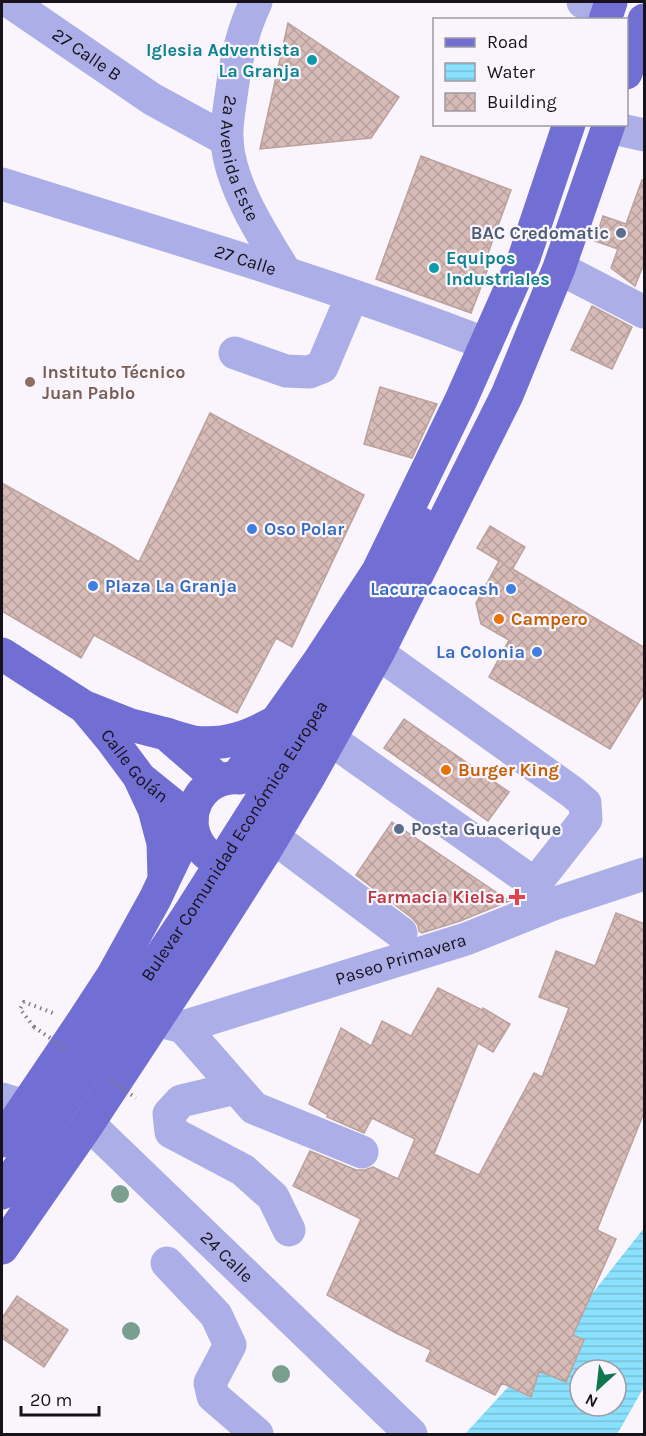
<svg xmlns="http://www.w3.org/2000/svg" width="646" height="1436" viewBox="0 0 646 1436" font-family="Karla,sans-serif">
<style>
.water{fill:url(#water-rules);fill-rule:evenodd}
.building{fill:url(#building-cross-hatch);stroke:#bba19c;stroke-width:1.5}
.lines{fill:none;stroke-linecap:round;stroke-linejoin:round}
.path{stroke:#7f7a82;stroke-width:4;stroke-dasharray:1.5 4.5;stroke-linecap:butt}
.minor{stroke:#acafe7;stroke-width:33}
.major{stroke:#716fd4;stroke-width:33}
.path-bridge{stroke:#7f7a82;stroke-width:4;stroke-dasharray:1.5 4.5;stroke-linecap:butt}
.major-bridge{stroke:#716fd4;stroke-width:33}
.tree{fill:#7a9f91}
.culture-dot{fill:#0f9aa8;stroke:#faf5fd;stroke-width:2}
.service-dot{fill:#5c6f8a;stroke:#faf5fd;stroke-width:2}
.education-dot{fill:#8d6e63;stroke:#faf5fd;stroke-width:2}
.shop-dot{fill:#3f7fe0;stroke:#faf5fd;stroke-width:2}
.food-dot{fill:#e8710a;stroke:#faf5fd;stroke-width:2}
.health-dot{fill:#e0444e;stroke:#faf5fd;stroke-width:2}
.labels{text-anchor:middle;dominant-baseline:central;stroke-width:4.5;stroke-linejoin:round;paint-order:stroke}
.culture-label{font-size:18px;font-weight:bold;fill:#0d838f;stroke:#faf5fd;text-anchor:end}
.street-label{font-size:18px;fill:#17121a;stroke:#faf5fd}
.service-label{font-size:18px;font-weight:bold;fill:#4e5e75;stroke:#faf5fd;text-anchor:end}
.education-label{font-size:18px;font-weight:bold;fill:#785e54;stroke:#faf5fd;text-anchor:start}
.shop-label{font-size:18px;font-weight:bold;fill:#366cbe;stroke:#faf5fd;text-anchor:start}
.food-label{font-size:18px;font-weight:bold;fill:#c56008;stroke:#faf5fd;text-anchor:start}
.health-label{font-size:18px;font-weight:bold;fill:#be3a42;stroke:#faf5fd;text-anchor:end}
</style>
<defs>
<pattern id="water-rules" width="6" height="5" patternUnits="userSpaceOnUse" patternTransform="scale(1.5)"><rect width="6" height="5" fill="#89e1fd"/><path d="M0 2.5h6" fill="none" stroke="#76c0d8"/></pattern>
<pattern id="building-cross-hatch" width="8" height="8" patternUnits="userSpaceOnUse" patternTransform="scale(1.5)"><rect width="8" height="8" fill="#d7bbb7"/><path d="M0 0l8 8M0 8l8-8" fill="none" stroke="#b8a09d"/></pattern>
</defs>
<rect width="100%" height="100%" fill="#faf5fd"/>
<path class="water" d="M644,1228V1387L619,1431L616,1434H465L580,1309ZM580,1370H616V1406H580Z"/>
<path class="building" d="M288,23L399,97L371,138L260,149Z
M421,156L511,190L487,256L492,258L471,313L376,279Z
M642,180L645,181V261L635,286L611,268L618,249L595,241L603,216L626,224Z
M592,306L632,327L612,369L571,350Z
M380,387L437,404L412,458L364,444Z
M210,413L364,495L292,647L276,638L237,713L94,635L81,658L2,611V483L114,546L139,562Z
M490,526L525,547L513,568H511L645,648V692L610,749L489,677L509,640L481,624L476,603L499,561L477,548Z
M404,719L509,792L488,821L384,748Z
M392,822L509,901L460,921L422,933L419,931L418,925L412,918L356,875Z
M616,913L645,924V1110L597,1230L616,1239L573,1335L584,1340L566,1382L539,1371L531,1397L502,1383L495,1395L426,1361L431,1350L396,1333L327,1295L361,1219L293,1186L310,1151L356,1170H365L373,1167L398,1179L415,1139L372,1118L364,1133L327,1117L328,1115L309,1104L341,1028L371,1046L382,1021L411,1036L438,988L482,1010L483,1008L510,1024L493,1052L478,1043L434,1154L479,1175L534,1073L542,1077L569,1008L539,997L556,951L595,966Z
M17,1296L68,1330L44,1367L2,1338V1318Z"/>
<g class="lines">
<path class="path" d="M34,1027L20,1009L24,1002L53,1013"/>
<g class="minor">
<path id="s1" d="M10,2L152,99L227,140"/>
<path id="s2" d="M256,2C243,29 236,59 232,89C230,106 226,123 227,140C229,184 263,236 286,273"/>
<path d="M583,2L607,12"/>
<path d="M608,127L644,135"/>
<path id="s3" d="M2,184C163,235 327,282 486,344"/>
<path d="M559,268L644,312"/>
<path d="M235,353L286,371L309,372L322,367L352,296"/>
<path d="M330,739L535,884L586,819L585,803L572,792L378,653"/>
<path d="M273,837L401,933"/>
<path id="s4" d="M156,1020L183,1027L466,939L556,903L644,874"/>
<path d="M183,1027L254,1108L362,1152"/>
<path d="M236,1088L181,1101L169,1114L171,1132L243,1170L273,1197L289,1230"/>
<path d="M2,1099L25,1106"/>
<path id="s5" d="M69,1105L411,1434"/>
<path d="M167,1263L216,1315L230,1345L210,1383L213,1396L257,1434"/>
</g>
<g class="major">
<path d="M605,20L611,2"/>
<path d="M626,73L644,20"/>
<path d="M2,654L83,706L131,725L166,734L219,780"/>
<path id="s6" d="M86,709L111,739L140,778L192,820"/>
<path d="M166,734C175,737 185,740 194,742C226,746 250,736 277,721"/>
<path d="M237,777L319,661L378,571L461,400L524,258L569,124"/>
<path d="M240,778C199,774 176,822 205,852C211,858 219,864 229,866C234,867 242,865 247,865"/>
<path d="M140,779L154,809L163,843L164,878"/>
<path d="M2,1141L81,1024L113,975L155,899L176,855L192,828"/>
<path d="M2,1248L88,1124L199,955L262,856L310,775L378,653L507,395L559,268L609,124"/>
</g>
<path class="path-bridge" d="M34,1027L66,1049
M111,1081L136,1098"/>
<path class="major-bridge" id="s7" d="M2,1193L185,920L352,657L420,523"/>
</g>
<g class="tree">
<circle cx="120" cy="1194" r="9"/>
<circle cx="131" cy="1331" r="9"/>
<circle cx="281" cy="1374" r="9"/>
</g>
<g class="culture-dot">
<circle cx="312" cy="60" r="6"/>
<circle cx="434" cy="268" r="6"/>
</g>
<g class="service-dot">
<circle cx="621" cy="233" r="6"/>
<circle cx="399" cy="829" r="6"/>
</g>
<circle class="education-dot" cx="30" cy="382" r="6"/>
<g class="shop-dot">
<circle cx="252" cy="529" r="6"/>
<circle cx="93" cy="586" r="6"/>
<circle cx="511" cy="589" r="6"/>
<circle cx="537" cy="652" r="6"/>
</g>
<g class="food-dot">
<circle cx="499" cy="619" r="6"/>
<circle cx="446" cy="770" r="6"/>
</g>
<path class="health-dot" d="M514 888h6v6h6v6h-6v6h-6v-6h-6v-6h6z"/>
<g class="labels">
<g class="culture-label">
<text x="300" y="50">Iglesia Adventista<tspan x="300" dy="21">La Granja</tspan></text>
<text x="446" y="258" text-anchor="start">Equipos<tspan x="446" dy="21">Industriales</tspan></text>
</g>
<g class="street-label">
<text stroke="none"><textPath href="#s1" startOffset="93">27 Calle B</textPath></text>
<text stroke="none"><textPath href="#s2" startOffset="162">2a Avenida Este</textPath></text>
<text stroke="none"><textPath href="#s3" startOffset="255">27 Calle</textPath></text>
<text stroke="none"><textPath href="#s6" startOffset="75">Calle Golán</textPath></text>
<text stroke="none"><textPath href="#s7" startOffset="422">Bulevar Comunidad Económica Europea</textPath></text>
<text stroke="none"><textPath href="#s4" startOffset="256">Paseo Primavera</textPath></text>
<text stroke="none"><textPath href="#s5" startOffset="219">24 Calle</textPath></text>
</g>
<g class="service-label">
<text x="609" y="233">BAC Credomatic</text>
<text x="411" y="829" text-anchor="start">Posta Guacerique</text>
</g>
<g class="education-label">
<text x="42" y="372">Instituto Técnico<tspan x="42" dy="21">Juan Pablo</tspan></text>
</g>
<g class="shop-label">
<text x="264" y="529">Oso Polar</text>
<text x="105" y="586">Plaza La Granja</text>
<text x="499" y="589" text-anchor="end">Lacuracaocash</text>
<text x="525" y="652" text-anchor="end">La Colonia</text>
</g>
<g class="food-label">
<text x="511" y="619">Campero</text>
<text x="458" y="770">Burger King</text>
</g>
<g class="health-label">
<text x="505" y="897">Farmacia Kielsa</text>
</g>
</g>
<rect width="646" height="1436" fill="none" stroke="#17121a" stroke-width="6"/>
<rect x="433" y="18" width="195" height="108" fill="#faf5fd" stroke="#9f9aa2" stroke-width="1.5"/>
<rect x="445" y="38" width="30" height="9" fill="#716fd4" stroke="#9f9aa2" stroke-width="1.5"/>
<text x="487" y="48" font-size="18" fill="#17121a">Road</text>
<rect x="445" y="63" width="30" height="18" fill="url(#water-rules)" stroke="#9f9aa2" stroke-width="1.5"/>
<text x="487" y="78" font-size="18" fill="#17121a">Water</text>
<rect x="445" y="93" width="30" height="18" fill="url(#building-cross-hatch)" stroke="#9f9aa2" stroke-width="1.5"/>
<text x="487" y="108" font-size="18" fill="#17121a">Building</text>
<g transform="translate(598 1388) rotate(207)"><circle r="28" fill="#faf5fd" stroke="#9f9aa2" stroke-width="1.5"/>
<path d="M0-4.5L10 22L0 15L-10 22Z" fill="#0e7750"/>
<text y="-9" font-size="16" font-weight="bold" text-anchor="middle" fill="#17121a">N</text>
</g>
<path d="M21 1406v9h78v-9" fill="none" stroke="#17121a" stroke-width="3"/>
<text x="30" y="1406" font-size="18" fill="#17121a" stroke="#faf5fd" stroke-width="4.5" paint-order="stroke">20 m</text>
</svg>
